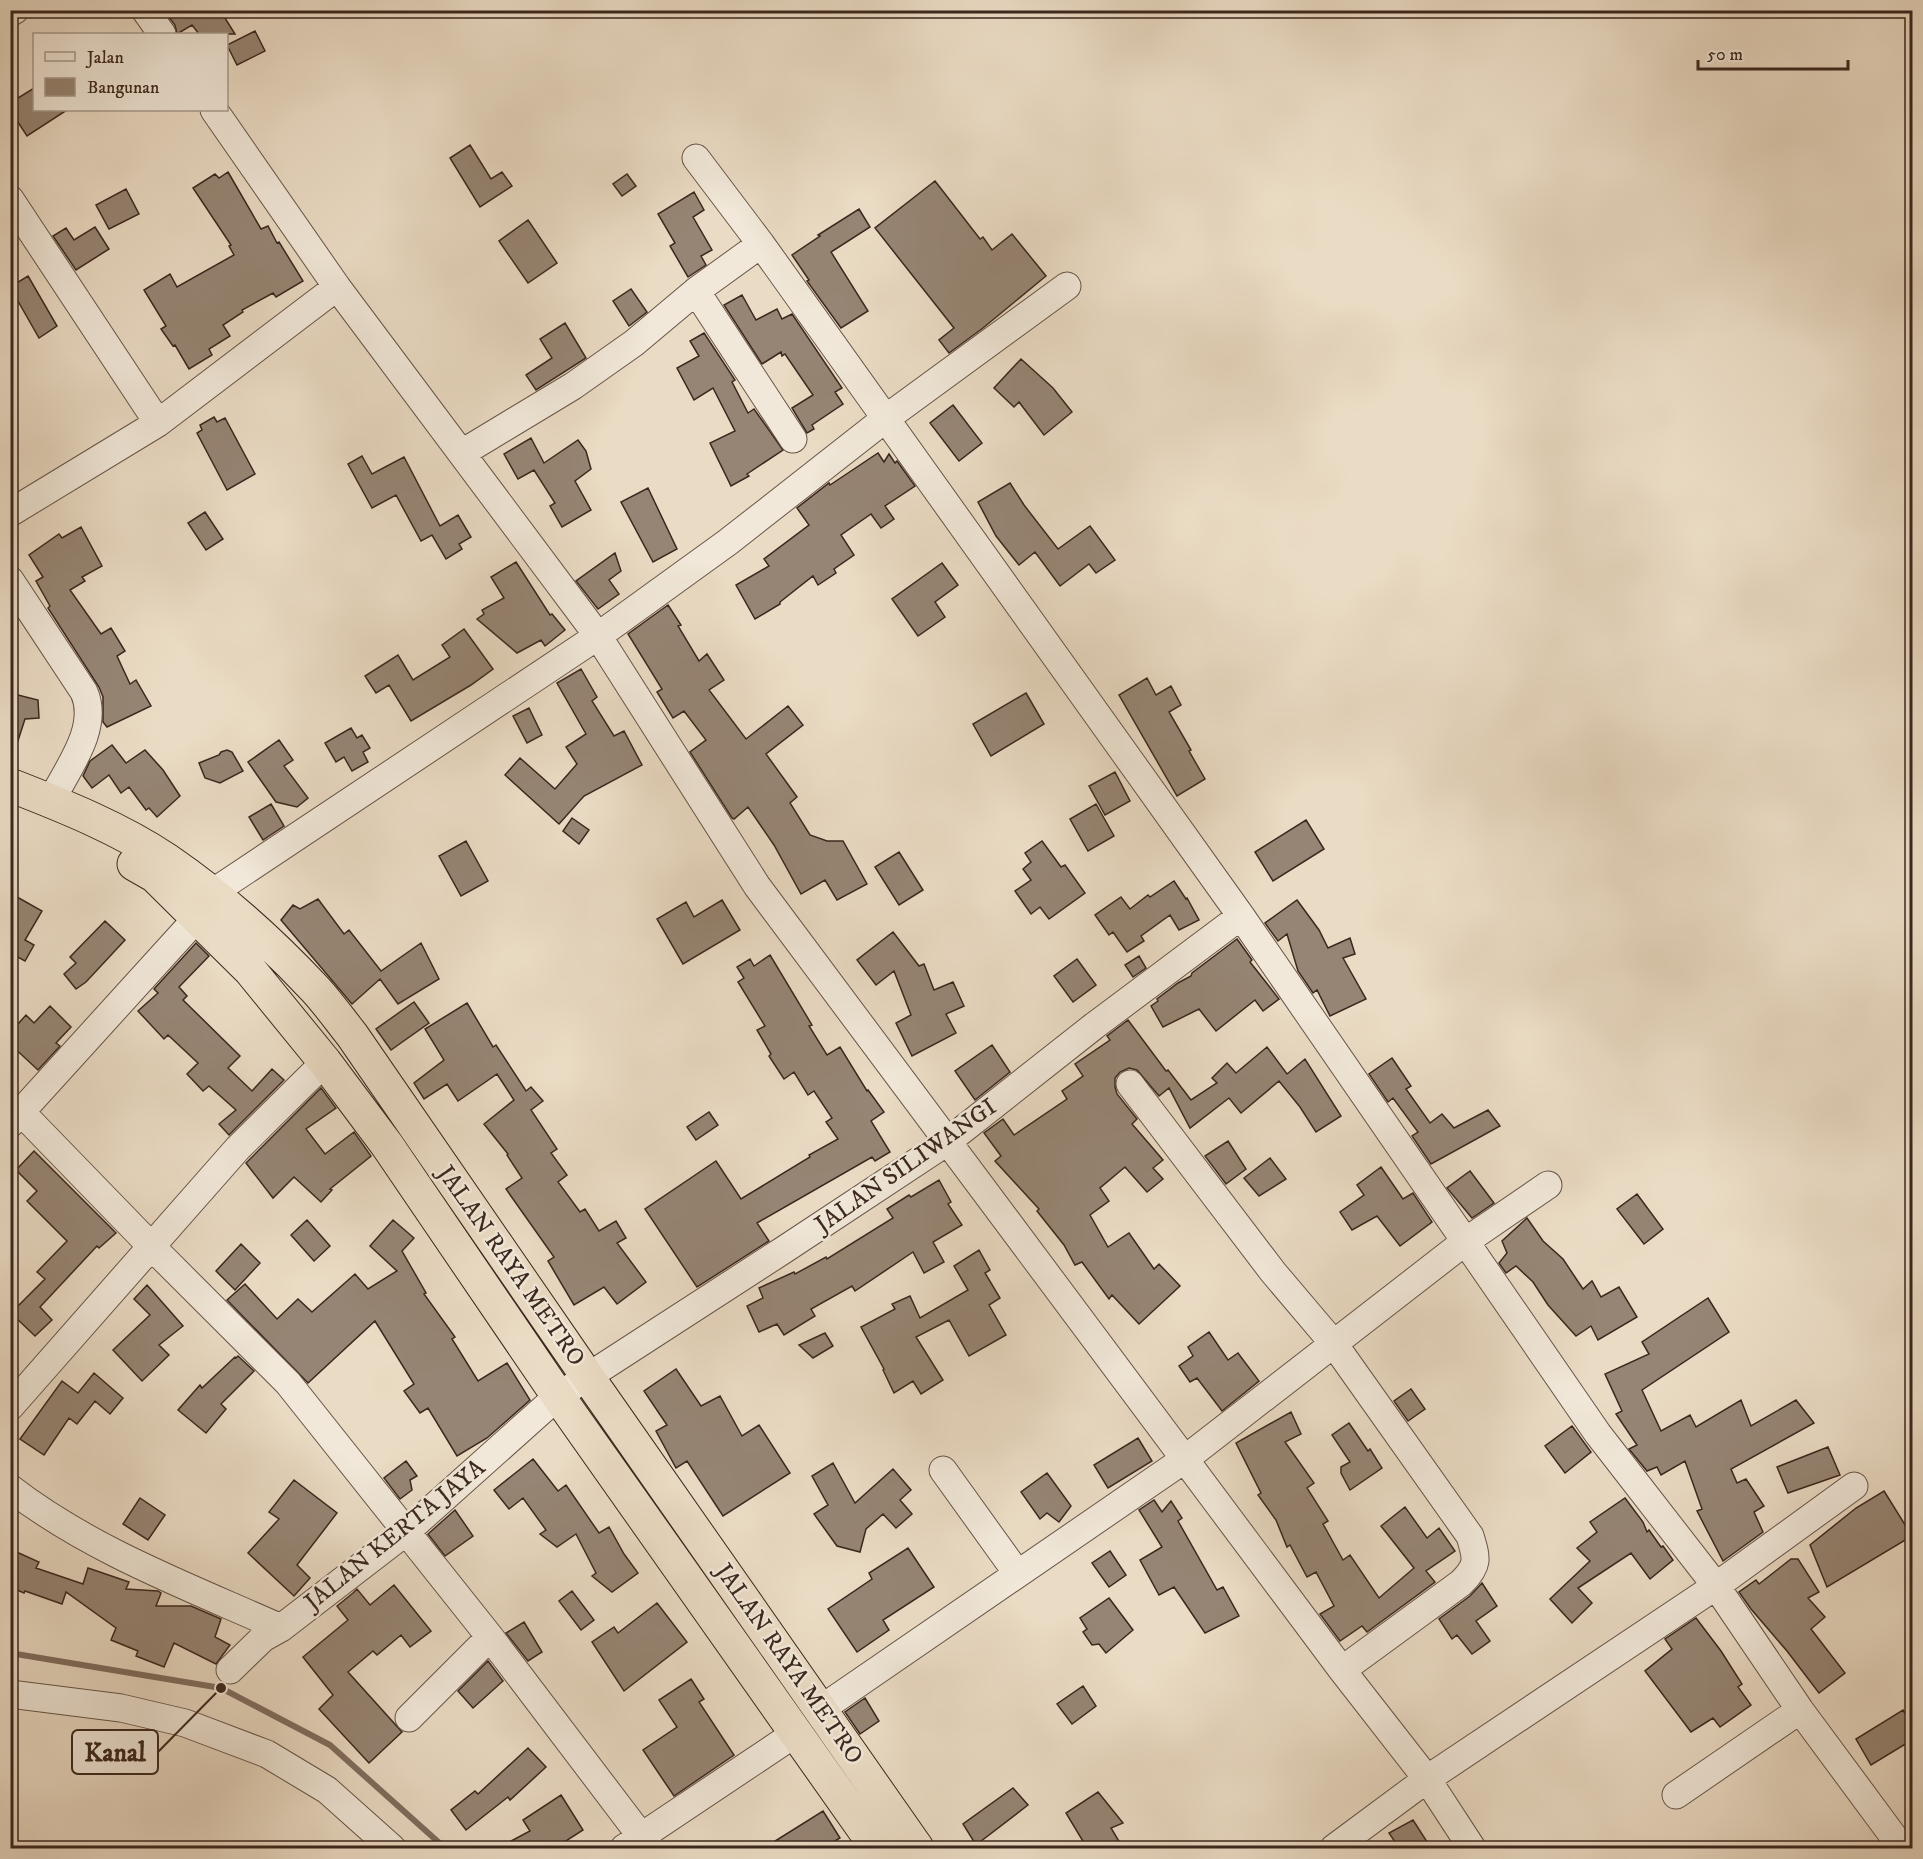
<svg xmlns="http://www.w3.org/2000/svg" width="1923" height="1859" viewBox="0 0 1923 1859" font-family="'IM FELL DW Pica',serif">
<style>
.lines{fill:none;stroke-linecap:round;stroke-linejoin:round}
.stream{stroke:#806e60;stroke-width:6}
.building{fill:#968574;stroke:#3b271e;stroke-width:1.5}
.minor-casing{stroke:#675448;stroke-width:29}
.highway-casing{stroke:#3b271e;stroke-width:35}
.minor{stroke:#f1e8d9;stroke-width:27}
.highway{stroke:#eadbc4;stroke-width:33}
.labels{text-anchor:middle;dominant-baseline:central;stroke-width:5;stroke-linejoin:round;paint-order:stroke}
.street-label{font-size:24px;fill:#3b271e;stroke:#f1e8d9}
.leader{fill:none;stroke:#3b271e;stroke-width:2}
.callout-dot{fill:#3b271e;stroke:#f1e8d9;stroke-width:2}
.callout{fill:#f1e8d9;stroke:#3b271e;stroke-width:2}
.callout-label{font-size:26px;text-anchor:middle;font-weight:bold;fill:#3b271e}
</style>
<rect width="100%" height="100%" fill="#eadbc4"/>
<filter id="stains"><feTurbulence type="fractalNoise" baseFrequency=".00333" numOctaves="4"/><feColorMatrix values="0 0 0 0 .2 0 0 0 0 .09 0 0 0 0 .02 0 0 0 .5 -.17"/></filter>
<radialGradient id="worn" r=".72"><stop offset=".6" stop-color="#630" stop-opacity="0"/><stop offset="1" stop-color="#630" stop-opacity=".3"/></radialGradient>
<g class="lines">
<path class="stream" d="M10,1653L221,1688L330,1745L445,1848"/>
</g>
<path class="building" d="M176,10H220L235,34H199L192,25L177,34L175,25L168,16Z
M255,31L265,51L237,65L227,45Z
M34,88V110H67L27,136L10,110V103Z
M470,145L491,179L502,172L512,186L480,207L450,158Z
M228,172L261,229L268,226L277,243L279,242L303,281L276,297L273,293L242,310L243,312L223,325L230,336L209,349L212,355L189,369L175,345L173,346L161,329L166,326L144,290L170,274L177,287L234,255L229,246L231,245L193,188L215,174L219,178Z
M627,174L636,186L622,196L613,184Z
M935,181L980,239L983,237L992,250L1012,234L1046,276L983,328L949,353L939,340L954,328L875,228Z
M126,189L139,214L109,229L96,205Z
M694,192L704,210L693,217L712,250L701,256L706,265L688,277L670,246L675,243L658,214Z
M859,209L870,227L831,252L868,311L841,328L807,281L809,280L792,255L820,236L818,235Z
M528,220L557,263L528,283L499,241Z
M95,227L109,249L76,270L53,236L66,228L74,240Z
M28,276L57,326L39,338L10,287Z
M631,289L647,312L629,326L613,301Z
M742,295L756,320L777,309L782,319L792,314L842,388L835,392L843,404L812,425L814,429L807,433L792,408L813,395L785,354L782,356L781,352L762,364L724,305Z
M565,323L586,358L536,390L526,375L552,358L540,339Z
M704,333L735,380L732,382L748,413L754,409L783,450L747,474L749,476L731,486L710,443L735,431L713,388L694,400L677,368L699,356L690,341Z
M1021,359L1053,388L1072,412L1044,435L1019,402L1014,407L994,388Z
M953,405L982,443L959,461L930,423Z
M214,417L217,422L225,418L255,474L227,490L197,433L202,430L200,425Z
M531,438L544,463L578,440L586,451L591,469L575,481L591,510L562,527L550,506L555,503L534,470L518,479L504,454Z
M878,453L884,462L889,454L895,463L897,461L915,486L885,506L894,519L881,528L871,514L841,535L854,555L834,569L836,573L818,585L813,576L780,602V604L755,619L736,585L769,566L764,559L809,525L797,508L829,483L830,485Z
M362,456L372,474L404,457L440,526L458,515L471,537L459,544L462,549L446,559L432,535L421,541L396,495L372,508L348,464Z
M1010,483L1024,505L1058,549L1090,526L1115,560L1096,573L1089,564L1060,586L1035,552L1019,565L996,536L978,502Z
M648,488L677,549L653,562L621,502Z
M205,512L223,539L206,550L188,523Z
M81,527L102,566L82,577L85,581L70,590L101,634L111,628L125,651L117,656L130,684L136,680L151,706L107,727L103,722V697L99,687L48,608L50,606L36,581L43,577L29,555L59,534L62,538Z
M615,553L621,571L609,580L619,594L598,609L576,581Z
M516,562L550,615L552,614L565,630L545,646L541,640L517,653L477,619L484,614L482,610L504,598L491,577Z
M942,563L958,585L935,602L945,617L918,636L892,599Z
M668,605L681,625L678,626L699,661L707,654L724,680L709,690L746,739L788,706L803,725L766,754L797,797L790,803L810,835L827,841H843L867,884L837,900L825,880L801,894L774,845L748,807L734,819L732,818L690,752L706,740L684,711L673,718L657,692L662,689L628,634Z
M464,629L493,669L471,685L411,721L389,685L376,693L365,676L398,655L413,680L450,657L442,645Z
M581,669L597,697L592,701L614,736L624,731L642,765L584,796L559,824L505,775L520,758L555,789L577,764L566,747L586,734L557,683Z
M1147,678L1156,695L1171,686L1181,705L1169,712L1191,750L1189,751L1205,779L1177,796L1119,695Z
M10,693L38,700L39,718L25,719L14,753H10Z
M1026,693L1044,724L991,756L973,724Z
M529,708L542,735L527,743L513,716Z
M351,728L357,738L362,735L370,748L363,752L368,762L352,771L344,757L336,762L325,743Z
M279,740L293,760L284,766L308,798L297,807L276,802L248,762Z
M112,745L126,763L145,750L163,770L180,796L157,817L149,808L146,810L129,787L121,793L109,775L92,788L83,776L90,761Z
M227,750L232,752L243,771L220,783L205,778L199,763L219,755L221,752Z
M1115,772L1130,801L1105,815L1089,786Z
M271,804L284,826L263,840L249,817Z
M1096,804L1114,836L1088,851L1070,819Z
M572,818L589,830L579,844L563,831Z
M1306,820L1324,849L1273,881L1255,852Z
M466,841L488,881L461,896L439,856Z
M1042,841L1061,867L1065,865L1085,893L1049,919L1040,907L1031,914L1015,891L1031,880L1023,869L1031,862L1025,853Z
M899,852L923,890L899,905L875,867Z
M1174,881L1186,899L1187,898L1199,920L1179,930L1170,915L1141,936L1144,941L1127,952L1113,932L1109,935L1095,915L1121,897L1130,909L1148,895L1150,897Z
M10,893L42,911L25,940L34,945L25,961L16,956L10,966Z
M318,899L344,934L349,930L381,971L421,943L439,979L398,1004L380,979L352,1004L281,920L293,905L300,909Z
M722,900L740,930L683,964L657,919L686,902L694,917Z
M1297,900L1319,930L1328,948L1350,938L1355,954L1343,958L1366,999L1330,1016L1317,990L1313,993L1298,971L1287,934L1278,941L1265,923Z
M105,921L125,940L86,982L76,989L64,974L76,963L70,957Z
M893,932L919,966L924,964L934,990L953,982L964,1006L946,1014L956,1033L912,1056L896,1023L911,1015L894,971L876,985L857,960Z
M1237,939L1252,960L1250,962L1279,999L1263,1011L1255,1000L1216,1031L1199,1009L1163,1027L1151,1006L1158,1001L1157,999L1178,983L1191,976L1192,973Z
M196,943L209,956L179,987L187,996L183,1000L240,1056L228,1068L252,1091L272,1069L284,1080L229,1135L219,1124L236,1110L209,1086L203,1091L187,1074L198,1063L168,1035L164,1039L138,1011L158,993L154,989Z
M770,955L812,1025L809,1026L827,1055L840,1047L867,1091L868,1090L884,1112L871,1121L890,1152L875,1161L872,1157L757,1223L769,1241L697,1287L645,1209L716,1161L741,1199L810,1157L809,1155L838,1139L826,1122L832,1118L814,1091L808,1095L794,1072L784,1079L769,1056L771,1054L757,1030L765,1026L738,982L744,978L737,967L750,959L754,966Z
M1139,956L1146,968L1133,977L1125,965Z
M1077,959L1096,985L1073,1002L1054,976Z
M414,1002L429,1023L391,1050L376,1029Z
M467,1003L493,1047L496,1045L526,1091L531,1087L543,1101L531,1110L557,1149L551,1153L567,1175L558,1182L580,1212L585,1209L599,1231L616,1221L626,1238L617,1243L646,1282L617,1304L604,1287L574,1305L548,1261L554,1257L506,1189L522,1178L507,1155L508,1154L484,1124L514,1100L497,1074L458,1101L447,1084L424,1099L414,1083L444,1060L425,1029Z
M50,1006L71,1027L56,1043L60,1046L38,1070L10,1044V1033L26,1015L34,1023Z
M1128,1020L1166,1071L1168,1070L1191,1100L1217,1083L1212,1078L1227,1063L1236,1073L1267,1047L1287,1074L1305,1059L1341,1116L1316,1132L1300,1107L1279,1081L1241,1113L1229,1098L1190,1128L1169,1088L1159,1096L1137,1070L1129,1068L1120,1072L1115,1078V1087L1117,1094L1137,1119L1132,1124L1163,1160L1153,1168L1163,1179L1147,1192L1125,1167L1100,1188L1109,1201L1090,1215L1108,1247L1129,1233L1154,1269L1159,1264L1180,1286L1139,1324L1112,1295L1109,1299L1082,1262L1075,1265L1064,1245L1037,1211L1039,1209L995,1161L1001,1156L984,1133L1003,1119L1014,1135L1067,1099L1062,1091L1083,1076L1075,1064L1110,1040L1107,1036Z
M992,1045L1010,1072L975,1100L955,1071Z
M1392,1058L1411,1086L1406,1089L1430,1123L1442,1114L1454,1128L1488,1110L1500,1126L1431,1164L1412,1136L1418,1132L1393,1098L1388,1102L1369,1074Z
M321,1088L336,1108L306,1129L325,1154L354,1132L371,1156L330,1189L332,1190L321,1202L294,1177L273,1198L246,1163Z
M709,1112L718,1125L696,1140L687,1127Z
M1228,1141L1246,1169L1226,1184L1205,1156Z
M34,1151L116,1233L99,1248L97,1246L40,1307L52,1320L35,1336L11,1313L45,1279L37,1272L67,1241L27,1201L37,1191L16,1170Z
M1270,1158L1286,1179L1259,1196L1244,1178Z
M1381,1167L1403,1199L1413,1193L1432,1222L1400,1246L1377,1216L1352,1230L1340,1212L1364,1195L1357,1185Z
M1470,1171L1494,1203L1472,1218L1447,1188Z
M939,1180L951,1202L948,1204L962,1225L933,1242L944,1262L924,1273L913,1252L855,1291L852,1286L811,1309L815,1316L784,1335L777,1324L759,1332L747,1306L763,1298L759,1288L794,1272L795,1274L826,1257L827,1259L893,1218L887,1209L909,1195L911,1197Z
M1637,1194L1663,1229L1644,1244L1617,1209Z
M1527,1218L1543,1241L1563,1259L1583,1289L1592,1281L1601,1297L1619,1287L1637,1317L1598,1340L1591,1326L1576,1336L1548,1305L1533,1282L1516,1266L1506,1273L1499,1263L1507,1253L1502,1241Z
M307,1220L330,1246L314,1261L291,1235Z
M393,1220L414,1238L402,1251L426,1293L424,1294L455,1337L452,1339L478,1381L507,1363L530,1400L487,1438L457,1456L428,1408L420,1413L404,1391L414,1384L375,1321L308,1383L227,1300L245,1284L277,1319L298,1299L312,1312L355,1274L368,1289L397,1271L370,1246Z
M241,1244L260,1263L235,1290L216,1271Z
M979,1250L990,1270L985,1273L1000,1298L989,1305L1006,1335L969,1356L949,1320L916,1337L943,1380L921,1394L913,1381L894,1393L883,1370L884,1369L861,1327L895,1309L892,1304L910,1296L920,1318L968,1290L954,1266Z
M147,1285L183,1326L159,1345L169,1355L142,1381L113,1350L150,1315L134,1299Z
M1708,1298L1729,1332L1642,1390L1661,1431L1690,1415L1696,1427L1741,1400L1751,1426L1796,1400L1814,1423L1731,1469L1737,1483L1746,1479L1764,1506L1754,1512L1763,1532L1723,1561L1697,1511L1702,1509L1685,1461L1661,1475L1657,1467L1647,1471L1629,1449L1637,1445L1616,1414L1622,1411L1605,1374L1649,1354L1642,1342Z
M1209,1332L1228,1360L1238,1353L1259,1381L1222,1411L1197,1378L1190,1382L1179,1366L1193,1356L1188,1347Z
M825,1333L833,1346L813,1358L799,1345Z
M238,1356L254,1371L221,1404L226,1409L206,1433L178,1410L200,1385L202,1388L235,1357L236,1358Z
M676,1369L701,1406L720,1396L742,1436L759,1425L790,1473L723,1516L687,1461L676,1468L656,1431L667,1425L644,1391Z
M94,1373L123,1398L110,1414L95,1401L77,1424L69,1418L44,1455L20,1439L62,1381L78,1393Z
M1411,1389L1425,1409L1408,1421L1394,1401Z
M1291,1412L1301,1434L1285,1442L1314,1483L1307,1488L1328,1521L1323,1524L1343,1560L1350,1555L1379,1598L1414,1568L1381,1526L1405,1507L1427,1538L1439,1528L1455,1551L1426,1571L1435,1582L1367,1632L1362,1626L1340,1641L1320,1614L1334,1606L1316,1572L1307,1577L1290,1545L1287,1547L1276,1520L1258,1495L1261,1493L1236,1443Z
M1349,1423L1368,1451L1370,1449L1382,1468L1350,1490L1341,1473V1467L1350,1462L1332,1435Z
M1572,1426L1591,1452L1565,1473L1545,1446Z
M1138,1438L1152,1461L1108,1488L1094,1465Z
M1828,1447L1840,1475L1788,1493L1777,1467Z
M533,1459L558,1491L566,1485L599,1533L609,1527L624,1554L638,1573L612,1592L592,1576L596,1573L576,1534L557,1547L540,1534L546,1530L523,1498L509,1509L494,1490Z
M406,1461L417,1476L410,1480L412,1490L400,1499L384,1478Z
M833,1463L855,1503L893,1469L911,1490L900,1500L912,1514L896,1528L883,1514L866,1529L860,1552L837,1546L814,1514L828,1505L812,1476Z
M1047,1473L1071,1506L1059,1522L1047,1513L1040,1519L1021,1492Z
M294,1480L337,1513L297,1565L310,1578L294,1596L248,1553L279,1519L269,1512Z
M1884,1491L1912,1536L1827,1587L1810,1545L1856,1508Z
M140,1498L165,1515L148,1540L123,1524Z
M1625,1498L1643,1522L1647,1532L1649,1530L1661,1547L1663,1546L1673,1560L1650,1579L1631,1553L1578,1588L1592,1603L1572,1623L1550,1599L1590,1561L1577,1548L1597,1532L1590,1522Z
M1154,1500L1162,1512L1171,1501L1182,1518L1178,1521L1217,1590L1223,1587L1239,1616L1205,1633L1174,1587L1159,1595L1140,1560L1162,1547L1139,1510Z
M455,1510L473,1536L445,1556L428,1534Z
M908,1548L934,1587L883,1620L889,1630L857,1652L828,1609L872,1579L869,1573Z
M10,1549L39,1562L36,1568L83,1584L88,1568L129,1582L126,1589L158,1591L161,1593L156,1606H191L221,1619L215,1637L230,1645L216,1664L174,1643L164,1667L136,1656L138,1651L111,1640L116,1628L66,1592L62,1604L25,1591L24,1593L10,1587Z
M1110,1551L1126,1575L1109,1587L1092,1563Z
M1791,1559H1798L1819,1592L1808,1598L1825,1617L1811,1629L1845,1673L1819,1693L1787,1651L1751,1609L1739,1592L1756,1580L1759,1584Z
M1482,1583L1497,1606L1476,1621L1490,1641L1472,1654L1457,1635L1452,1639L1439,1619L1470,1596Z
M394,1585L431,1631L410,1647L401,1635L377,1655L373,1651L348,1672L402,1732L369,1763L319,1709L333,1695L303,1657L348,1620L337,1606L353,1593L357,1589L370,1605Z
M572,1591L594,1620L581,1630L559,1601Z
M1109,1598L1133,1630L1106,1653L1099,1644L1092,1645L1083,1632L1087,1629L1080,1618Z
M657,1603L687,1642L624,1691L592,1642L614,1627L618,1633Z
M1696,1618L1721,1651L1742,1684L1738,1687L1751,1705L1720,1727L1713,1718L1691,1732L1645,1671L1672,1649L1665,1639Z
M524,1622L542,1652L528,1661L506,1633Z
M488,1661L503,1681L473,1708L458,1691Z
M691,1679L704,1699L699,1702L734,1755L674,1796L643,1750L677,1727L659,1700Z
M1083,1686L1096,1706L1072,1724L1057,1704Z
M865,1698L879,1721L860,1734L845,1712Z
M1903,1710L1912,1725V1740L1871,1765L1856,1739Z
M528,1748L546,1767L510,1800L508,1797L466,1830L451,1810L475,1791L478,1794Z
M1013,1788L1028,1805L976,1845L963,1824Z
M1098,1792L1123,1823L1111,1828L1123,1848H1087L1066,1813Z
M561,1795L583,1830L555,1848H498L530,1831L523,1820Z
M823,1811L840,1838L823,1848H764Z
M1413,1820L1431,1848H1399L1389,1833Z"/>
<g class="lines">
<g class="minor-casing">
<path id="minor" d="M145,10L162,34
M10,13L15,10
M214,110L337,287L598,636L757,886L1342,1670L1427,1779L1472,1848
M696,158L761,244L1241,916L1598,1434L1716,1586L1800,1710L1902,1848
M10,199L158,423
M696,291L793,439
M462,453L573,386L634,343L696,291L761,244
M10,513L158,423L337,287
M10,580L84,692C100,728 67,769 51,801
M212,893L598,636L728,542L885,419L1067,286
M1130,1084L1273,1272L1334,1344L1470,1536C1477,1559 1479,1565 1461,1583L1342,1670
M10,1106L21,1112L152,1247L288,1383L490,1637L650,1848
M10,1124L197,918
M10,1407L238,1148L325,1062
M943,1470L1017,1573
M10,1488C90,1550 189,1587 281,1628
M230,1670L263,1638L281,1628L407,1531L558,1396L782,1251L947,1142L1094,1026L1241,916
M10,1694L121,1708L185,1723L267,1754L327,1790L392,1848
M821,1709L1185,1459L1466,1241L1548,1185
M409,1718L490,1637
M1676,1795L1800,1710
M624,1848L796,1733
M1334,1848L1427,1779L1716,1586L1854,1486"/>
</g>
<g class="highway-casing">
<path id="highway" d="M10,785C64,806 119,828 167,860C221,897 270,941 315,989C328,1003 340,1020 352,1035L587,1376L917,1848
M134,864L155,876L250,970L325,1062L387,1145L558,1396L877,1848"/>
</g>
<use href="#minor" class="minor"/>
<use href="#highway" class="highway"/>
</g>
<g class="labels">
<g class="street-label">
<text transform="translate(906 1166) rotate(-35)">JALAN SILIWANGI</text>
<text transform="translate(511 1266) rotate(55)">JALAN RAYA METRO</text>
<text transform="translate(395 1535) rotate(-39)">JALAN KERTA JAYA</text>
<text transform="translate(789 1664) rotate(55)">JALAN RAYA METRO</text>
</g>
</g>
<path class="leader" d="M221 1688L158 1752"/>
<circle class="callout-dot" cx="221" cy="1688" r="6"/>
<rect class="callout" x="72" y="1730" width="86" height="44" rx="6"/>
<g class="callout-label">
<text x="115" y="1761">Kanal</text>
</g>
<rect width="1923" height="1859" fill="none" stroke="#eadbc4" stroke-width="36"/>
<rect x="12" y="12" width="1899" height="1835" fill="none" stroke="#3b271e" stroke-width="3"/>
<rect x="18" y="18" width="1887" height="1823" fill="none" stroke="#3b271e" stroke-width="1.5"/>
<rect x="33" y="33" width="195" height="78" fill="#f1e8d9" stroke="#a89b8e" stroke-width="1.5"/>
<rect x="45" y="52" width="30" height="9" fill="#f1e8d9" stroke="#a89b8e" stroke-width="1.5"/>
<text x="87" y="63" font-size="18" fill="#3b271e">Jalan</text>
<rect x="45" y="78" width="30" height="18" fill="#968574" stroke="#a89b8e" stroke-width="1.5"/>
<text x="87" y="93" font-size="18" fill="#3b271e">Bangunan</text>
<path d="M1698 60v9h150v-9" fill="none" stroke="#3b271e" stroke-width="3"/>
<text x="1707" y="60" font-size="18" fill="#3b271e" stroke="#f1e8d9" stroke-width="4.5" paint-order="stroke">50 m</text>
<rect width="100%" height="100%" filter="url(#stains)"/>
<rect width="100%" height="100%" fill="url(#worn)"/>
</svg>
